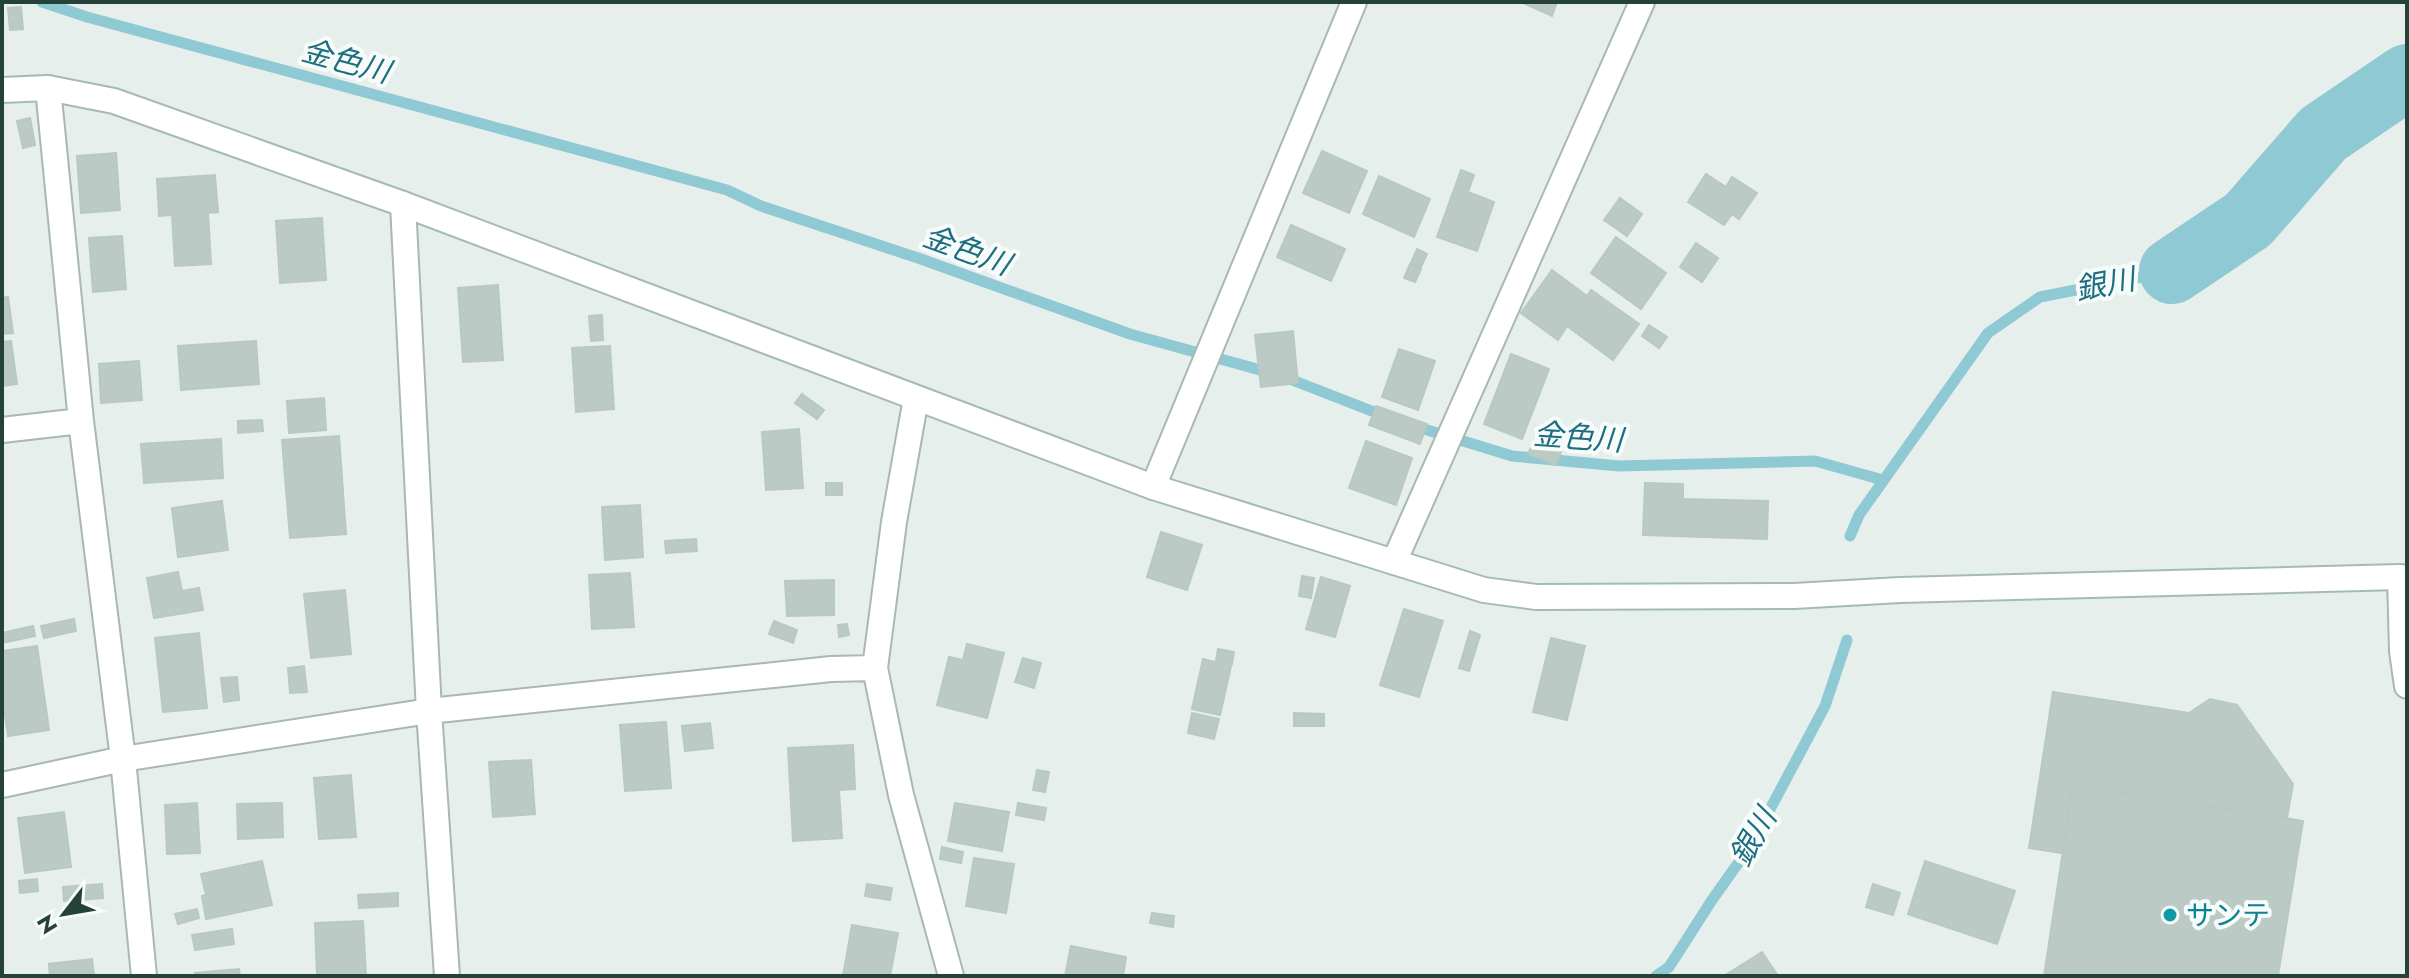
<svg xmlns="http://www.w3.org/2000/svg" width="2409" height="978" viewBox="0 0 2409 978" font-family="Jost,'Noto Sans JP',sans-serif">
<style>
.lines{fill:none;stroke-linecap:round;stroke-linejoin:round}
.stream{stroke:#8ec9d4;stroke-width:11}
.river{stroke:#8ec9d4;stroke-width:66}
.building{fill:#bbcac4;stroke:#b8c9c2;stroke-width:2}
.street-casing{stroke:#a8b8b2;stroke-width:28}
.secondary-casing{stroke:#a4bbb3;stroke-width:28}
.street{stroke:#fff;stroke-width:24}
.secondary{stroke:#fff;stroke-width:24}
.culture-dot{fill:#0f9aa8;stroke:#f7fbf9;stroke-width:3}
.labels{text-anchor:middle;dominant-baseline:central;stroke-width:8;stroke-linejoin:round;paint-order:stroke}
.culture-label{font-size:28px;fill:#0d838f;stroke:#f7fbf9;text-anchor:start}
.water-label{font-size:30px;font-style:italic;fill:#1c6f80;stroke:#f7fbf9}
</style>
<rect width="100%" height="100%" fill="#e6efeb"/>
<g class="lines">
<path class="stream" d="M42,2L87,17L727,190L761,206L918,258L1130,334L1282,376L1387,417
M1411,425L1512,456L1619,466L1815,461L1883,480
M1850,536L1859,515L1988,333L2040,297L2172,271
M1656,976L1669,967L1712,900L1751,845L1825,706L1847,640"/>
<path class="river" d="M2172,271L2248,220L2323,134L2407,77"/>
</g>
<path class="building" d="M1521,2H1557L1552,16Z
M21,7L23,29L10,30L8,8Z
M30,118L35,145L23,148L17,121Z
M1322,151L1367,171L1349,213L1303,193Z
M116,153L120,210L81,213L77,156Z
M1461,170L1474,175L1468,192L1494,202L1477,251L1437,237Z
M1706,174L1726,187L1732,177L1757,193L1739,219L1732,214L1724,225L1688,202Z
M215,175L218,212L208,213L211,264L175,266L172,215L159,216L157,179Z
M1379,176L1430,199L1414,237L1363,214Z
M1620,198L1642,214L1627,236L1604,220Z
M322,218L326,280L280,283L276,221Z
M1291,225L1345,249L1331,281L1277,257Z
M122,236L126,289L93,292L89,238Z
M1616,237L1666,273L1641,309L1591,273Z
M1696,243L1718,258L1702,282L1680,267Z
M1417,249L1427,254L1421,267L1411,263Z
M1410,264L1421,269L1415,282L1404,278Z
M1552,270L1587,296L1591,290L1639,324L1613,360L1567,326L1558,340L1521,313Z
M498,285L503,360L463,362L458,288Z
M8,297L13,333L2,334V298Z
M602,315L603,340L591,341L589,316Z
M1649,325L1667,337L1659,348L1642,336Z
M1293,331L1298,383L1261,387L1255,335Z
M11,341L17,384L2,386V342Z
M256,341L259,384L181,390L178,346Z
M610,346L614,409L576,412L572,348Z
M1399,349L1435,361L1418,410L1382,397Z
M1511,354L1549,369L1522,439L1484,424Z
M139,361L142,400L101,403L99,364Z
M802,394L824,410L817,419L795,403Z
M324,398L326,430L289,433L287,401Z
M1376,406L1427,424L1420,444L1369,425Z
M262,420L263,431L238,433V421Z
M799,429L803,488L766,490L762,432Z
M339,436L346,534L290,538L282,440Z
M221,439L223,478L144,483L141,444Z
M1366,441L1412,458L1396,505L1349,488Z
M1534,441L1561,452L1556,465L1528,454Z
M826,483H842V495H826Z
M1645,483L1683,484V499L1768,501L1767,539L1643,535Z
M222,501L228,550L178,557L172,508Z
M640,505L643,557L605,560L602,507Z
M1161,532L1202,545L1187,590L1147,577Z
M696,539L697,551L666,553L665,541Z
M178,572L182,591L199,588L203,610L154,618L147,578Z
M630,573L634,627L592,629L589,575Z
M1302,576L1314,578L1311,598L1299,596Z
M1321,577L1350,586L1335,637L1306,629Z
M834,580V615L787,616L785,581Z
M345,590L351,654L311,658L304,594Z
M1404,609L1443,621L1419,697L1380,685Z
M74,619L76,631L44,638L41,626Z
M774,621L797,630L793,643L769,634Z
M847,624L849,635L839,637L838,625Z
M33,626L35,636L2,643V633Z
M1470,631L1480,635L1469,671L1459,668Z
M199,633L207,708L163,712L155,638Z
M1551,638L1585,646L1567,720L1533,712Z
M967,644L1004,653L987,718L937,705L949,657L963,660Z
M37,646L49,730L8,736L2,696V651Z
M1218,649L1234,652L1232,664L1216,660Z
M1023,658L1041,663L1034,688L1015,682Z
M1203,659L1231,666L1220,715L1192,709Z
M304,666L307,692L290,693L288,668Z
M237,677L239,700L224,702L221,678Z
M2053,692L2189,713L2210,699L2237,705L2293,784L2287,818L2073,785L2062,853L2029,848Z
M1192,713L1219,719L1214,739L1188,733Z
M1294,713L1324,714V726H1294Z
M666,722L671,788L625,791L620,725Z
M710,723L713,748L685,751L682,726Z
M853,745L855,789L839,790L842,838L793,841L788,748Z
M531,760L535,814L493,817L489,762Z
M1037,770L1049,772L1045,792L1033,790Z
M351,775L356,837L319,839L314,778Z
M2073,785L2303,821L2278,976H2044Z
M197,803L200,853L167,854L165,805Z
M282,803L283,837L238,839L237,804Z
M955,803L1009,812L1002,851L948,841Z
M1018,803L1046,808L1044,820L1016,815Z
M64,812L71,867L25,873L18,818Z
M942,847L963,852L961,863L940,859Z
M974,858L1014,864L1006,913L966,906Z
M262,861L272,905L206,919L202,896L206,895L201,874Z
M1925,861L2015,891L1997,944L1908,914Z
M37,879L38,891L20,893L19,881Z
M102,884L103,898L64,901L63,887Z
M867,884L892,888L890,900L865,896Z
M1873,884L1900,893L1893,915L1866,907Z
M398,893V906L359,908L358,895Z
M197,909L199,918L178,924L175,914Z
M1152,913L1174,916L1173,927L1150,923Z
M363,921L366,976H317L315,923Z
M852,925L898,933L890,976H843Z
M232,929L234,944L195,950L192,935Z
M1071,946L1126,957L1123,976H1065Z
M1762,952L1778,976H1724Z
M92,959L94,976H50L49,964Z
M239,969L240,976H195V973Z"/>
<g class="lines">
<g class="street-casing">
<path id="street" d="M48,88L81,421L123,759L144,976
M403,204L429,711L447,976
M916,398L894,522L875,668L901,795L951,976
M2,430L81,421
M1153,487L1354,2
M1394,562L1642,2
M2400,577L2402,651L2407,686
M2,785L123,759L429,711L831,669L875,668"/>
</g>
<g class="secondary-casing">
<path id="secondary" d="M2,90L48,88L114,101L403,204L1153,487L1484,590L1536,597L1794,596L1900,590L2400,577"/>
</g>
<use href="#street" class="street"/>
<use href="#secondary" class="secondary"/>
</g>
<circle class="culture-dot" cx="2170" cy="915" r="8"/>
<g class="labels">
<g class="culture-label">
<text x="2186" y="915">サンテ</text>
</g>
<g class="water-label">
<text transform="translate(346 61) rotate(15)">金色川</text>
<text transform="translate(967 250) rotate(20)">金色川</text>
<text transform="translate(2105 284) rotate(-11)">銀川</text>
<text transform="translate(1578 437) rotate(4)">金色川</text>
<text transform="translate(1753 837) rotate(-60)">銀川</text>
</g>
</g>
<rect width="2409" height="978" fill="none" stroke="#24423a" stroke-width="8"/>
<g transform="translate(64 914) rotate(239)" stroke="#f7fbf9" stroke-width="6" paint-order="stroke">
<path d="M0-6L14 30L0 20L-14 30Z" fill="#24423a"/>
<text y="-12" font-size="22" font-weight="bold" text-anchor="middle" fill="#24423a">N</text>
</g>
</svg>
